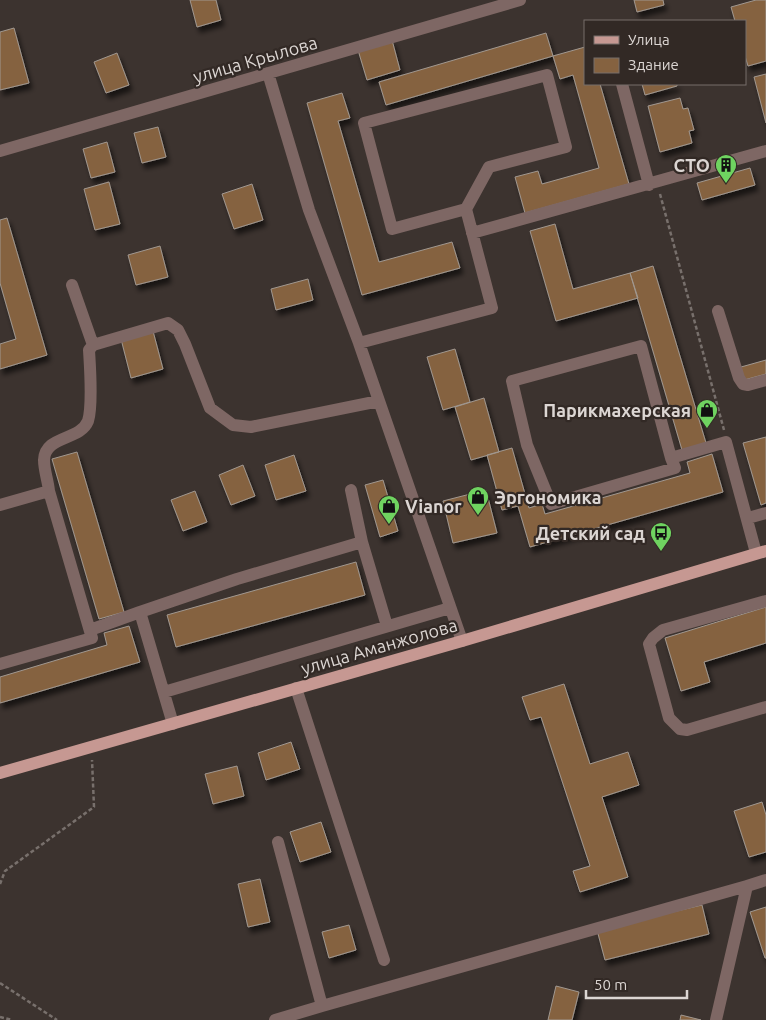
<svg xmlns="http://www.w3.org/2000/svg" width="766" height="1020" viewBox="0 0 766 1020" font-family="Ubuntu,sans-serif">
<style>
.building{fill:#856240;stroke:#a19890;filter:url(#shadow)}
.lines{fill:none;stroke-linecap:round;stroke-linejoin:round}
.path{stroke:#78706c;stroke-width:2.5;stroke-dasharray:4 2.5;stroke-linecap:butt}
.minor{stroke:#7e6764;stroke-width:12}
.major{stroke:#c69892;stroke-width:12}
.labels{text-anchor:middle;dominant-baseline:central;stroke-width:4.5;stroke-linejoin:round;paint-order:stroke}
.street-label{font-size:18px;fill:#dcd6d3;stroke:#322925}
.poi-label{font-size:18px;font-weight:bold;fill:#dcd6d3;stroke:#322925;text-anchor:end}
</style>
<defs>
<filter id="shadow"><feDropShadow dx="3" dy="5.5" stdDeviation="2.5" flood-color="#0009"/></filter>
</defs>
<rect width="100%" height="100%" fill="#3c332f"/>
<path class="building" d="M190,0H216L221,20L197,27Z
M634,0H663L664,5L637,12Z
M756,0H766V61L748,66L745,56V21H735L731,7Z
M14,28L29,83L0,90V32Z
M546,33L553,56L386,105L379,82Z
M392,40L400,70L367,80L358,50Z
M585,47V84H600L629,184L525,213L515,177L538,171L542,184L599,168L573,75L560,79L553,56Z
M117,53L129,85L106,93L94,62Z
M766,74V123L754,77Z
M642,84H677V86L645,95Z
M342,93L350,118L338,121L379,262L452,242L460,268L362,295L307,103Z
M680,98L683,109L688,108L694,130L689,131L692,143L660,152L648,106Z
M158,127L166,157L142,163L134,133Z
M107,142L115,172L91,178L83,149Z
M750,168L755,185L702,200L697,183Z
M109,182L120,224L95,230L84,189Z
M252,184L263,220L234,229L222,194Z
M7,218L47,355L0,369V344L16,339L0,283V220Z
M555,224L573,289L630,273L638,298L556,321L530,231Z
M160,246L168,277L136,285L128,255Z
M653,266L706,443L682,450L630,273Z
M308,279L313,300L276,310L271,289Z
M153,331L163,369L131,378L121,339Z
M455,349L470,402L443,410L427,357Z
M766,360V374L744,380L741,367Z
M484,398L499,452L471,460L455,407Z
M766,437V503L761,505L743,443Z
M512,448L529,508L542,504L545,514L690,473L687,462L712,454L723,492L530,547L518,506L502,510L487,455Z
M77,452L124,612L99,619L52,459Z
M294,455L306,491L276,500L265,465Z
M243,465L255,496L231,505L219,475Z
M383,480L398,531L380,537L365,485Z
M486,490L497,533L453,543L443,501Z
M195,491L207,522L183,531L171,500Z
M356,562L365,595L176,647L167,615Z
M766,607V643L704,662L710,682L681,691L665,638Z
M129,626L140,662L0,703V677L107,645L104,633Z
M564,684L590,764L628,752L639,785L602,797L628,877L580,892L573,871L590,866L541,717L530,720L522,697Z
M291,742L300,769L266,780L258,753Z
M237,766L244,796L213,804L205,774Z
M762,802L766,815V852L749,857L734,811Z
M321,822L331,852L300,862L290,832Z
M260,879L270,922L248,927L238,884Z
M702,905L709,934L605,960L597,930Z
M766,907V958H765L750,912Z
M349,925L356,950L329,958L322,932Z
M556,986L579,992L572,1020H548Z
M681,1015L701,1020H680Z"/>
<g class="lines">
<path class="path" d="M660,194L724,430
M0,884L5,871L94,807L92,760
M0,983L57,1020
M0,1017L12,1020"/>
<path class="minor" d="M268,73L309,210L359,343L462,641
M622,84L649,185
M0,151L520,0
M472,233L766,151
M72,285L93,345
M718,311L739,378L743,384L748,385L766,380
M359,343L492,308L466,209L489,167L566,147L547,75L364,123L392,229L466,209
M671,458L641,346L512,381L527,445L551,504L675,468L671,458L726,442L756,553
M351,490L362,542L387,626
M49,491C48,481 44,470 44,460C45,435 80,441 88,421C93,405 90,368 89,350L93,345L168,323L178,330L185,344L210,408L233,425L251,427L379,401
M0,505L49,491L92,638L0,664
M748,518L766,513
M766,601L663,630L653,638L649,644L669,718L680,729L687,730L766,707
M140,612L237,579L362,542
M90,630L140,612L173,724
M296,688L384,960
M164,692L450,608
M322,1006L747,886
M275,1020L322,1006L278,842
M716,1020L747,886L766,880"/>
<path class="major" d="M0,773L462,641L766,551"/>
</g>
<defs>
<g id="building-pin" transform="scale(1.125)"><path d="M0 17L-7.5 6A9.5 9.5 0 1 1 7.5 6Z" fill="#6fd360" stroke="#322925"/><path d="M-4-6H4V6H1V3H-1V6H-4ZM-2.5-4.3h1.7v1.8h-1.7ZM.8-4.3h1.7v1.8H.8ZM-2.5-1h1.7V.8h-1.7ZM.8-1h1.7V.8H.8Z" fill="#111"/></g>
<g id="shop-pin" transform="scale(1.125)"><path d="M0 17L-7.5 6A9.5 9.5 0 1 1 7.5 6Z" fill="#6fd360" stroke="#322925"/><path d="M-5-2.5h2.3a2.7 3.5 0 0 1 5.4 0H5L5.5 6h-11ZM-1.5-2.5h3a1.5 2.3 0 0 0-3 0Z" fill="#111"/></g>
<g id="bus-pin" transform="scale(1.125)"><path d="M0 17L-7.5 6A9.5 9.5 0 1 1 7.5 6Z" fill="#6fd360" stroke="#322925"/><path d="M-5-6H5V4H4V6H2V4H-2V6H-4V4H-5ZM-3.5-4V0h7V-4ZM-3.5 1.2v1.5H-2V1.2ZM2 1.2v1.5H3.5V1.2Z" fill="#111"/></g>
</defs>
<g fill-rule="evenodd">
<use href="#building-pin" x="726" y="165"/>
<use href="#shop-pin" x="707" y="410"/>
<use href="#shop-pin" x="478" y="497"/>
<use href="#shop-pin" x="389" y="506"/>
<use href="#bus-pin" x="661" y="533"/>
</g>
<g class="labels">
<g class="street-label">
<text transform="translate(255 59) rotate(-16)">улица Крылова</text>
<text transform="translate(379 646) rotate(-16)">улица Аманжолова</text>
</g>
<g class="poi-label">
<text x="710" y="165">СТО</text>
<text x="691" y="410">Парикмахерская</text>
<text x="494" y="497" text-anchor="start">Эргономика</text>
<text x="405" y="506" text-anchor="start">Vianor</text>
<text x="645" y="533">Детский сад</text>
</g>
</g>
<rect x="584" y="20" width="162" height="65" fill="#322925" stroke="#766e6b"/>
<rect x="594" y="36" width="25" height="8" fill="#c69892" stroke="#766e6b"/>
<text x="628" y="45" font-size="15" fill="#dcd6d3">Улица</text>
<rect x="594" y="58" width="25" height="15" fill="#856240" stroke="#766e6b"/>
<text x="628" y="70" font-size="15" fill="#dcd6d3">Здание</text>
<path d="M586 990v8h101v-8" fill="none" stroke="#dcd6d3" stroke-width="2.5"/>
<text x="594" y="990" font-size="15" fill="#dcd6d3" stroke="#322925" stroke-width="4" paint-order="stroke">50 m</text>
</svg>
